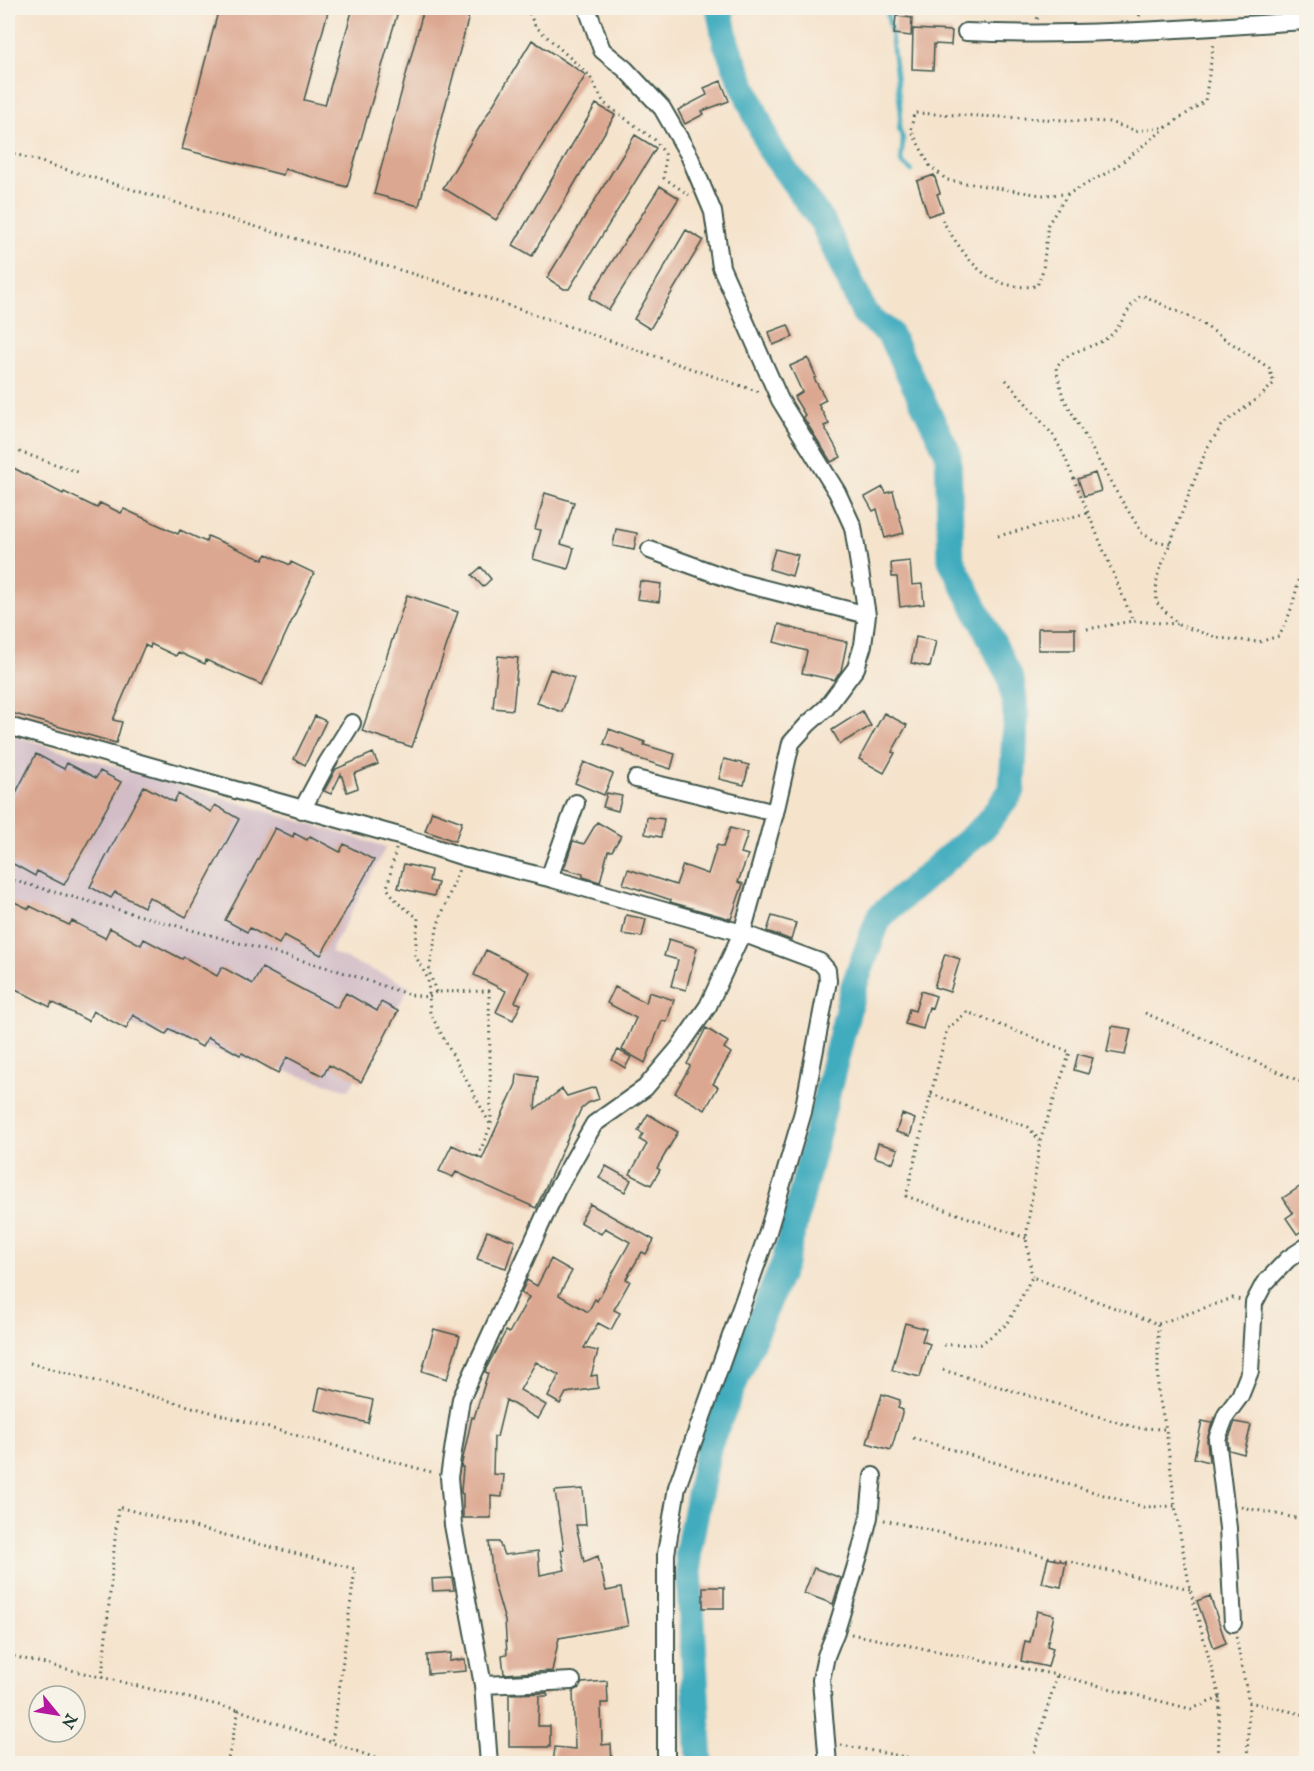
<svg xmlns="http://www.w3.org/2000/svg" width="1314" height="1771" viewBox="0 0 1314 1771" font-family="'IM FELL English',serif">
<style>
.industrial{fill:#d2bdc7}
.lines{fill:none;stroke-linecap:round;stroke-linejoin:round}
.stream{stroke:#40acbe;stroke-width:4.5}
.river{stroke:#40acbe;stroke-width:27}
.building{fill:#dca790}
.minor-casing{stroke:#3f564b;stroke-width:20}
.path{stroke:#3f564b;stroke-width:3;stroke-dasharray:1.5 4.5;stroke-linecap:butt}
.minor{stroke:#fff;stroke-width:16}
</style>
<rect width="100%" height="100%" fill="#f7f3e8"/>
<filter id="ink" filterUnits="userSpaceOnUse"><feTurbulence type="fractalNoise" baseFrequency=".0167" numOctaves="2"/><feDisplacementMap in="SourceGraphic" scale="12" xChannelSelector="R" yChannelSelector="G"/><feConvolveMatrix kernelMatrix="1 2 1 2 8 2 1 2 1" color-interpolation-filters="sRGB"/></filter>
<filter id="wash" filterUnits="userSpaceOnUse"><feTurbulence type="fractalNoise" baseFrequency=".008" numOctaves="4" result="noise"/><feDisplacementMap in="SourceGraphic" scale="24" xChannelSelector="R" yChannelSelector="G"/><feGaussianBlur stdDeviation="1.35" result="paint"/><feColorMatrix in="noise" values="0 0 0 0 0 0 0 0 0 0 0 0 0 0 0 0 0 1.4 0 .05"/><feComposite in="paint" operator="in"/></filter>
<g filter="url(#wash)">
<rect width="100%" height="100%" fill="#f5e3cc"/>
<path class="industrial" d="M8,734L386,847L330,952L410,986L349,1090L8,989Z"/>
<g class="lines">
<path class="stream" d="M884,8L887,12L891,33L901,113L899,128L903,139L901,162L912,171"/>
<path class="river" d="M700,1764L688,1552L709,1444L785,1261L854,986L879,917L986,825L1012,790L1016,711L1011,679L951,560L948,453L889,333L865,314L823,223L770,149L726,43L719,8"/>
</g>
<g id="blocks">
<path class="building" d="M219,8H329L304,100L325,105L353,8H399L347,187L285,169L283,175L182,149Z
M424,8H471L419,206L374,194Z
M896,16L912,18L911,36L894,34Z
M913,29L952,31L951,45L934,44L933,70L912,69Z
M532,40L586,75L496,220L443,188Z
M721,81L729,101L702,111L704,114L685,124L678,110L707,95L704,88Z
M596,104L615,115L532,256L513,245Z
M635,135L656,148L569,289H564L547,278Z
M934,175L940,193L937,194L943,211L928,216L917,181Z
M660,186L679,198L609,310L589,298Z
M686,230L703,240L650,329L634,319Z
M788,325L793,337L773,345L769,332Z
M808,358L816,377L814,378L826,400L818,404L829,424L824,426L841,457L831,462L803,417L805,415L794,397L802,392L790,366Z
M8,465L63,494L64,492L97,508L100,503L121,513L124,509L178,534L180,530L206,542L208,536L263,560L267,554L290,565L291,562L314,573L262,685L206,660L205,664L178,652L176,656L151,644L150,648L145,645L113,720L122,722L116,743L8,712Z
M1095,473L1101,491L1084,496L1078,479Z
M883,487L886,493L893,491L904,533L885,538L877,509L873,511L865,497Z
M545,493L574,502L561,544L574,548L568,569L533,559L541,530L535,529Z
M616,529L637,533L634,550L613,546Z
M775,549L798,555L792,576L769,569Z
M910,561L912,585L922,584L924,604L900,607L897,577H892L891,563Z
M481,567L491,579L483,587L472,575Z
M640,581L661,584L659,602L637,599Z
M407,595L458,612L412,747L362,731Z
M779,624L806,632V633L847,642L841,671L834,680L802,673L807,651L774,642Z
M1038,628H1075V650H1038Z
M916,637L936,641L930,667L911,663Z
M498,656L518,658L513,710L493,708Z
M550,669L574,678L562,712L537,703Z
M862,711L871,726L840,744L832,730Z
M884,713L907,725L892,752L895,753L884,773L859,759Z
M315,716L326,721L305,765L294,759Z
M609,729L645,742L644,745L675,754L671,769L633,757V755L624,752L625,751L604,744Z
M373,753L378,764L354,774L358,788L347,792L341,774L331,794L324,791L336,769Z
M36,754L64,769L67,763L96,778L100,771L121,782L64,885L37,871L35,876L8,861V808Z
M724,759L749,765L744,785L719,779Z
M584,762L613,774L604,795L575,783Z
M144,786L174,802L178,794L211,812L215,805L239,819L186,917L149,897L144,907L115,892L111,898L90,887Z
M607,793L622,796L618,811L603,807Z
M432,811L462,822L455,841L425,831Z
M647,817L664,819L661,837L645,834Z
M597,822L621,836L612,851H608L600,882L583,877V874L564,869L573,841L584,844Z
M275,828L293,837L294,833L307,840L310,836L340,852L344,844L374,860L321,955L284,935L279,944L250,928L247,932L225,920Z
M730,828L748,833L741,853L748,855L738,882L743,884L731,919L670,902L671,900L623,884L628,869L676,885L683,865L708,874L717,845L723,847Z
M404,864L431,870L429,881L438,883L434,896L398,888Z
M8,899L29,909L30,906L69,925L72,921L105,938L110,928L141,945L144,939L182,959L184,957L217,976L222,967L253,984L262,968L337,1008L346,993L377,1011L381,1002L398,1011L361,1082L329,1065L323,1076L287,1057L278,1073L242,1053L240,1055L208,1037L202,1047L170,1029L166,1034L133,1015L126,1029L93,1011L88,1021L52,1002L50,1007L8,985Z
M626,915L646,919L642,937L622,934Z
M772,916L796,923L791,940L767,931Z
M669,939L697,948L686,990L671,986L678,960L664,956Z
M486,950L529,972L515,1002L521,1004L513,1020L496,1012L506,991L474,975Z
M945,954L960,959L950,992L934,987Z
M615,987L646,1003L649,992L674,1000L667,1022L662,1021L645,1063L622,1050L636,1018L607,1003Z
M921,991L936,996L932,1008L929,1007L923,1029L905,1024L909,1009L915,1011Z
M1112,1026L1131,1029L1125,1055L1107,1052Z
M706,1028L728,1042L724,1048L731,1053L713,1084L718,1087L705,1110L675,1093L690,1066L687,1064Z
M618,1050L631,1057L625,1068L612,1060Z
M1078,1054L1093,1058L1088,1074L1074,1070Z
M517,1074L538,1077L535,1109L562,1089L567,1096L595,1087L599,1099L588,1103L581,1109L536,1208L456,1172L453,1177L439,1171L452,1145L482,1159L516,1084Z
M648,1114L678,1132L657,1168L660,1170L651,1185L630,1174L647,1144L640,1140L643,1134L638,1131Z
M902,1114L915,1119L910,1136L896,1132Z
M878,1143L898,1149L893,1163L874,1157Z
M606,1166L631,1180L625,1192L599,1178Z
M1301,1186L1306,1194V1228L1297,1234L1286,1218L1293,1213L1283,1198Z
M590,1204L654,1240L646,1254L642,1252L626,1279L630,1281L614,1310L620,1313L611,1330L598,1323L584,1348L598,1351L591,1376L597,1375L598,1388L566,1393L560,1404L548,1397L559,1375L536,1362L520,1390L546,1405L538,1419L506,1400L497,1437H494L493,1474L504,1475L502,1497L491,1496V1518H463V1494L461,1493V1491L463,1467H461L472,1417L474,1418L488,1373L485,1372L486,1369L506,1331L509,1333L529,1297L521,1293L527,1280L537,1286L551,1259L572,1271L559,1295L588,1312L595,1299L597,1301L630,1242L605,1228L601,1234L580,1222Z
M487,1231L515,1241L506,1268L477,1259Z
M905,1323L926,1329L922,1341L930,1344L920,1377L892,1370Z
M434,1329L460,1336L447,1379L422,1371Z
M320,1387L373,1400L368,1423L315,1410Z
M882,1394L900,1400L898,1408L903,1410L891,1450L867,1443Z
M1202,1421L1212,1423L1207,1440L1209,1462L1194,1458Z
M1235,1422L1251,1425L1244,1454L1229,1450L1228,1440Z
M583,1489L586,1525H576L584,1562L598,1556L606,1591L621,1588L628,1626L559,1638L552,1671L504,1674L502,1655L507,1654L505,1621L493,1580L489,1542H499L504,1555L538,1551L540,1575L565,1570L561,1550L564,1549L555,1491Z
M1048,1558L1066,1562L1061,1587L1042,1583Z
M814,1568L841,1578L833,1604L804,1593Z
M452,1578L454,1590L433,1591L432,1579Z
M703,1587H724V1608H703Z
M1210,1596L1226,1643L1214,1648L1197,1601Z
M1037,1611L1054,1615L1047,1646L1053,1648L1048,1667L1021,1661L1025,1641L1030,1642Z
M451,1653L449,1661L465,1659L466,1671L428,1674L427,1655Z
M607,1681L608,1703H601L602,1745L611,1744L612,1764H553L555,1747L575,1749L573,1691L578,1689L582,1683Z
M547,1693L548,1696H539L538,1726H550V1747H509V1694Z"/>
</g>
</g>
<g filter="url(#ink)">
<use href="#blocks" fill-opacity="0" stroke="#3f564b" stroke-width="1.5"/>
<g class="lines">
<g class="minor-casing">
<path id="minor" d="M966,32C1080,37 1193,28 1306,21
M650,550L738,582L867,615
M8,726L399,836L464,857L549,878L742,933L820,962L827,970L828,981L803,1112L767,1235L677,1487L666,1554V1764
M636,779L775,813
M302,810L327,763L352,723
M549,878L576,803
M1233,1623L1228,1528L1217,1439L1226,1415L1240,1396L1250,1371L1254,1303L1264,1284L1288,1259L1306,1247
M483,1685L572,1681
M489,1764L483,1685L453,1525L449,1477L461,1399L557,1189L594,1124L645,1088L678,1049L708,1006L742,933L775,813L791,743L808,724L826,708L856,668L863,645L867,615L853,527L837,492L780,400L721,267L713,212L689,155L662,108L625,69L602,50L587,8
M828,1764L821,1680L826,1656L836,1631L861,1549L869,1517L873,1476"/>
</g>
<path class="path" d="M527,8L535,26L589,75L604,103L655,140L665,154L664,178L689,195
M1139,16L1144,8
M1037,19L1043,8
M1167,127L1112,170L1068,194L1041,195L947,180L930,166L911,130L914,113L1109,122L1137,131L1167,127L1205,101L1214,42
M8,152L443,283L759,392
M942,220C966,258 986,292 1037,286L1043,270L1048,224L1068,194
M1006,380L1053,435L1064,455L1133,621
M8,448L81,473
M998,536L1087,513
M1170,543L1157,542L1142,533L1114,488L1063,397L1056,368C1067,349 1090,350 1107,338C1123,327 1126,306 1142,295L1198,321L1269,368L1274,383L1262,395L1223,424L1207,448L1157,577L1156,602L1179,625L1218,638L1259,642L1279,636C1299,602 1301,560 1306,522
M1087,629L1133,621L1177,624
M396,849L387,888L398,903L418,918L415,955L428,979L430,1013L490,1124
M8,879L336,970L410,995L428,997L436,992L489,991L491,1125L476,1161
M436,992L429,971L438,924L459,869
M1145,1013L1306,1084
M931,1094L1028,1127L1040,1141
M1026,1238L906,1196L947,1029L967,1012L1070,1052L1040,1141L1026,1238L1032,1277
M1158,1324V1393L1166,1429L1175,1506L1190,1589L1220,1698L1218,1764
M944,1345L981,1344L1008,1323L1032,1277L1158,1324L1233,1298L1241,1300
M30,1363L435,1473
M943,1370L1137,1428L1166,1429
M913,1438L1144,1507L1175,1506
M1241,1507L1306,1520
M884,1520L1190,1589
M851,1634L1057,1675L1191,1709L1220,1698
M1236,1637L1249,1702L1306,1715
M8,1655L239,1710
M102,1678L118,1507L355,1569L332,1743
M841,1745L943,1764
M227,1764L239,1710L384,1761L383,1764
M1031,1764L1057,1675
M1247,1764L1249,1702"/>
<use href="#minor" class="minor"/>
</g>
</g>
<rect width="1314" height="1771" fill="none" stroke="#f7f3e8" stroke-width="30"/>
<g transform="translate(57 1714) rotate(120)"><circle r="28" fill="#f7f3e8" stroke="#a1aaa0" stroke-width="1.5"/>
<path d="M0-4.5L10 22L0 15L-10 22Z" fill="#b5179e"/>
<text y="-9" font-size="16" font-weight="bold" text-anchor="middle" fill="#1f3d34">N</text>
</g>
</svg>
